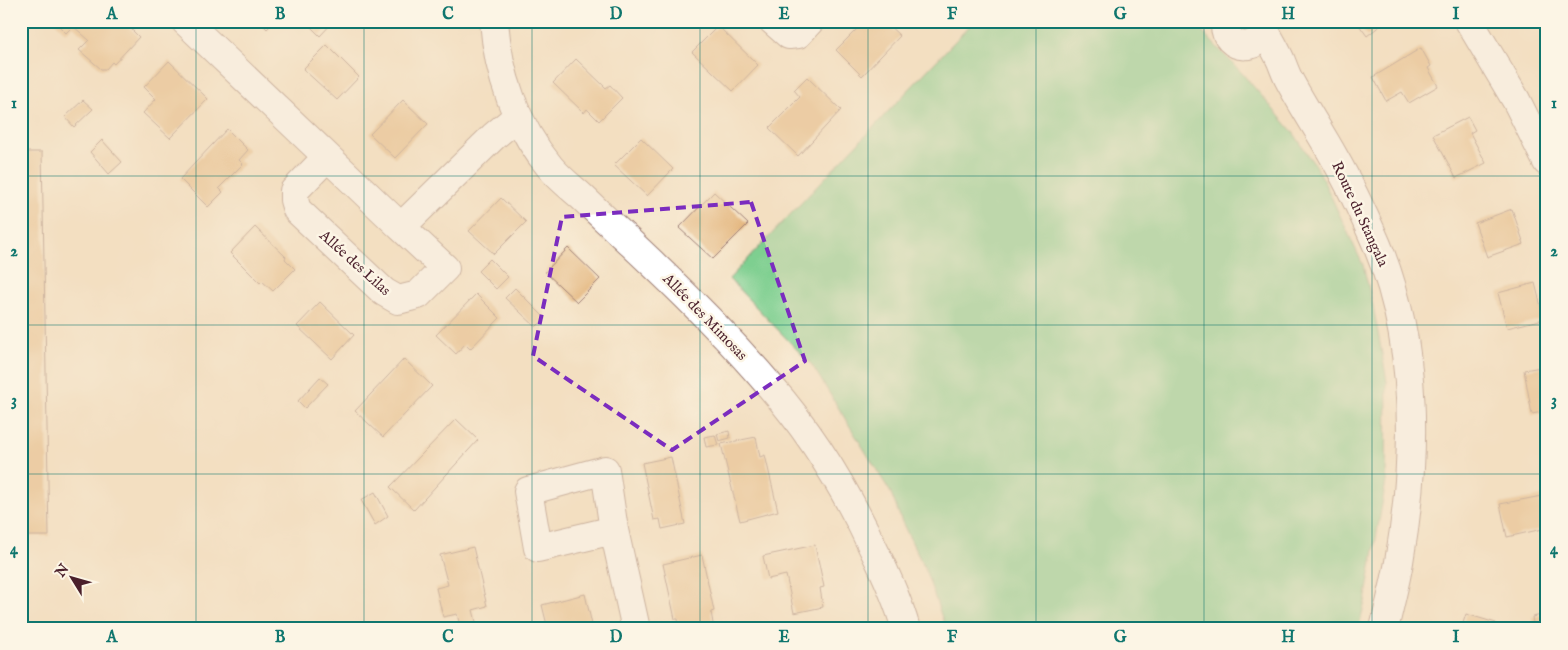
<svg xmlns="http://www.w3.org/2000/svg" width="1568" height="650" viewBox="0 0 1568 650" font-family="'IM FELL English',serif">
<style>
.green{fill:#7ecf90;stroke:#64775e}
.building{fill:#e4b780}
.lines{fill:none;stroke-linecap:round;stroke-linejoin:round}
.street-casing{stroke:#9e7f76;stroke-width:30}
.street{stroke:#fff;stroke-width:28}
.marked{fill:none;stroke:#7b2cbf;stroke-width:4;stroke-dasharray:10 6;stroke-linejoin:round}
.grid{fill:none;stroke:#0f766e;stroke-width:1;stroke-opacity:0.55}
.labels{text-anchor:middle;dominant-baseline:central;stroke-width:5;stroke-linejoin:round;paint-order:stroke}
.street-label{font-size:15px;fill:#4a1f2b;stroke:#fcf5e5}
.neatline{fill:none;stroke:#0f766e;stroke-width:2}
.grid-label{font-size:16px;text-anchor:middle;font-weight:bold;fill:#0f766e}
</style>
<rect width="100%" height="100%" fill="#fcf5e5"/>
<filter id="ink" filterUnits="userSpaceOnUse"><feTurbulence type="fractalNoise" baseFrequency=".02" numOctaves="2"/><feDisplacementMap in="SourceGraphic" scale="10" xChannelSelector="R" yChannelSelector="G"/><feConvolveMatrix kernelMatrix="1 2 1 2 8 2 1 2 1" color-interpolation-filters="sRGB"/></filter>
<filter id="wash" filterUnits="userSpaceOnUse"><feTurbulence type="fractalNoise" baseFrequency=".0096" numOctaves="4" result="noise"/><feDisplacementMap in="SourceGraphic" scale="20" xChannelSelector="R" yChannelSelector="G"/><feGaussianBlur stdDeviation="1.12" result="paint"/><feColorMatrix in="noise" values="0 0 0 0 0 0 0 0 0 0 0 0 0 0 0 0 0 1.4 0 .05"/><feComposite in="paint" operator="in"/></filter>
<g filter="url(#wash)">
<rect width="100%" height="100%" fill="#f3dfc1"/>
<path class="green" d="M974,21H1192L1240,71L1293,132L1320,173L1363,265L1373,306L1387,381L1386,481L1365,602L1358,629H946L925,569L902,522L891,493L812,365L729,279Z"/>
<g id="blocks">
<path class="building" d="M54,21H123L139,37L114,64L112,62L106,69H101L79,50L89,40L73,26L66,33Z
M259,21H275L267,29Z
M315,21H334L320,36L310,26Z
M655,21H673L665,30Z
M860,21H884L900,36L862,76L836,50L861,25L859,22Z
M1356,21H1386L1367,36Z
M718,26L758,65L733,91L692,52Z
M327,45L359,77L337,100L303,69Z
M1421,48L1431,66L1428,68L1438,86L1409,103L1402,92L1386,101L1373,77Z
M576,59L606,88L610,85L622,98L599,121L587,109L584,113L553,83Z
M169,61L208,99L170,138L143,113L156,99L144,87Z
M807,77L841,110L798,156L769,128L800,97L794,90Z
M83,100L93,109L74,127L65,117Z
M403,100L428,124L395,158L370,134Z
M1468,117L1475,130L1470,133L1486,163L1456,178L1433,135Z
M227,129L248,150L239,160L243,164L219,188L223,192L208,207L180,179Z
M641,138L673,169L647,196L614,165Z
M102,140L122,162L109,174L90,152Z
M21,152H42L49,536H21Z
M714,192L748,224L713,259L679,228Z
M501,198L526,222L494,254L469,231Z
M1512,209L1524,244L1487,257L1475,223Z
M255,227L286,257L285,259L295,269L273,291L262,281L260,283L230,253Z
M568,248L600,279L577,302L545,272Z
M490,259L508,277L496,289L478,271Z
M1535,283L1544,319L1507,328L1498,293Z
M515,288L545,318L536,327L505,298Z
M476,294L500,318L470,349L465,344L456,354L436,335Z
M320,302L354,335L332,359L297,326Z
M404,359L432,386L383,437L355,411Z
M1547,366V411L1532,414L1524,370Z
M320,377L328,384L305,408L298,401Z
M456,419L478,440L414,510L390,487Z
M729,431L730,438L719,441L717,434Z
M715,435L718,445L706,447L704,437Z
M756,437L760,457L765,455L778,511L740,521L721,444Z
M671,457L685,524L662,529L660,519L654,520L642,463Z
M375,492L388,516L375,525L361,500Z
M1547,495V528L1507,537L1500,504Z
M815,545L824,587L820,588L823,607L794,613L786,575L768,579L763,556Z
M473,547L487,606L473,610L476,622L473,627L464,629L460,626L457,614L443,617L436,588L448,585L440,555Z
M702,555L714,611L711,612L714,629H680L678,619H675L663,564Z
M585,594L593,629H548L542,605Z
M1466,614L1496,623L1494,629H1461Z
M1547,614V629H1534L1532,617Z"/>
</g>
</g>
<g filter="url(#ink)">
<use href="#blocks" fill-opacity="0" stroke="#9e7f76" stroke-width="1"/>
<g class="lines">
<g class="street-casing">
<path id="street" d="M185,21L401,227L494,136L518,116
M494,21C498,74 516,126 550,167C560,179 572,188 583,198C607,221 631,243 655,266C695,304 734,344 770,386C813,435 846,490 873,548C886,574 898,601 906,629
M773,21L789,35L798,34L810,21
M1225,21C1222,54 1268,53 1264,21
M1469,21L1516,100L1547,162
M1265,31C1270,40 1276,50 1281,61C1283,66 1285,72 1288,78C1302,105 1319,130 1334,157C1350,185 1364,215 1377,245C1419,346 1417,457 1399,562C1395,585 1389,607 1384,629
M327,157L294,191V200L297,210L384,292L398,300L418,295L445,268L401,227
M614,530L538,548L528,491L605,470L614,530L636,629"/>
</g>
<use href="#street" class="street"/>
</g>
</g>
<path d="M0 0H1568V650H0ZM751,202L805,361L672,450L533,356L562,217Z" fill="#f3dfc1" fill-opacity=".55" fill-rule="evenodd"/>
<path class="marked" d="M751,202L805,361L672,450L533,356L562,217Z"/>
<path class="grid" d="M196,21V629M364,21V629M532,21V629M700,21V629M868,21V629M1036,21V629M1204,21V629M1372,21V629M21,176H1547M21,325H1547M21,474H1547"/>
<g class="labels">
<g class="street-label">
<text transform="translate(1360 214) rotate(65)">Route du Stangala</text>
<text transform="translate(355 263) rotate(42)">Allée des Lilas</text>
<text transform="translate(705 317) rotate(46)">Allée des Mimosas</text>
</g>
</g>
<rect width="1568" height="650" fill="none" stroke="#fcf5e5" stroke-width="55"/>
<g transform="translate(72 578) rotate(307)" stroke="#fcf5e5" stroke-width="4" paint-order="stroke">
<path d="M0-4L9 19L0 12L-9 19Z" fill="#4a1f2b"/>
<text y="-8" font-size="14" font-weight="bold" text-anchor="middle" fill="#4a1f2b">N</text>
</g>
<rect x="28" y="28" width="1512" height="594" class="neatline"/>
<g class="grid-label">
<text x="112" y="19">A</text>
<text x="280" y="19">B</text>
<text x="448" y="19">C</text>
<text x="616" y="19">D</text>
<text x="784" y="19">E</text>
<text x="952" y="19">F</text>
<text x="1120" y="19">G</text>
<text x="1288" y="19">H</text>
<text x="1456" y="19">I</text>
<text x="14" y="108">1</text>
<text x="1554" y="108">1</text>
<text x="14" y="256">2</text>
<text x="1554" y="256">2</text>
<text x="14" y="405">3</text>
<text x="1554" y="405">3</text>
<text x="14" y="554">4</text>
<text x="1554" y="554">4</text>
<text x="112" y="642">A</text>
<text x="280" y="642">B</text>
<text x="448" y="642">C</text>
<text x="616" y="642">D</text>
<text x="784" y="642">E</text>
<text x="952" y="642">F</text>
<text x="1120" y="642">G</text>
<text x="1288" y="642">H</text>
<text x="1456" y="642">I</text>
</g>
</svg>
